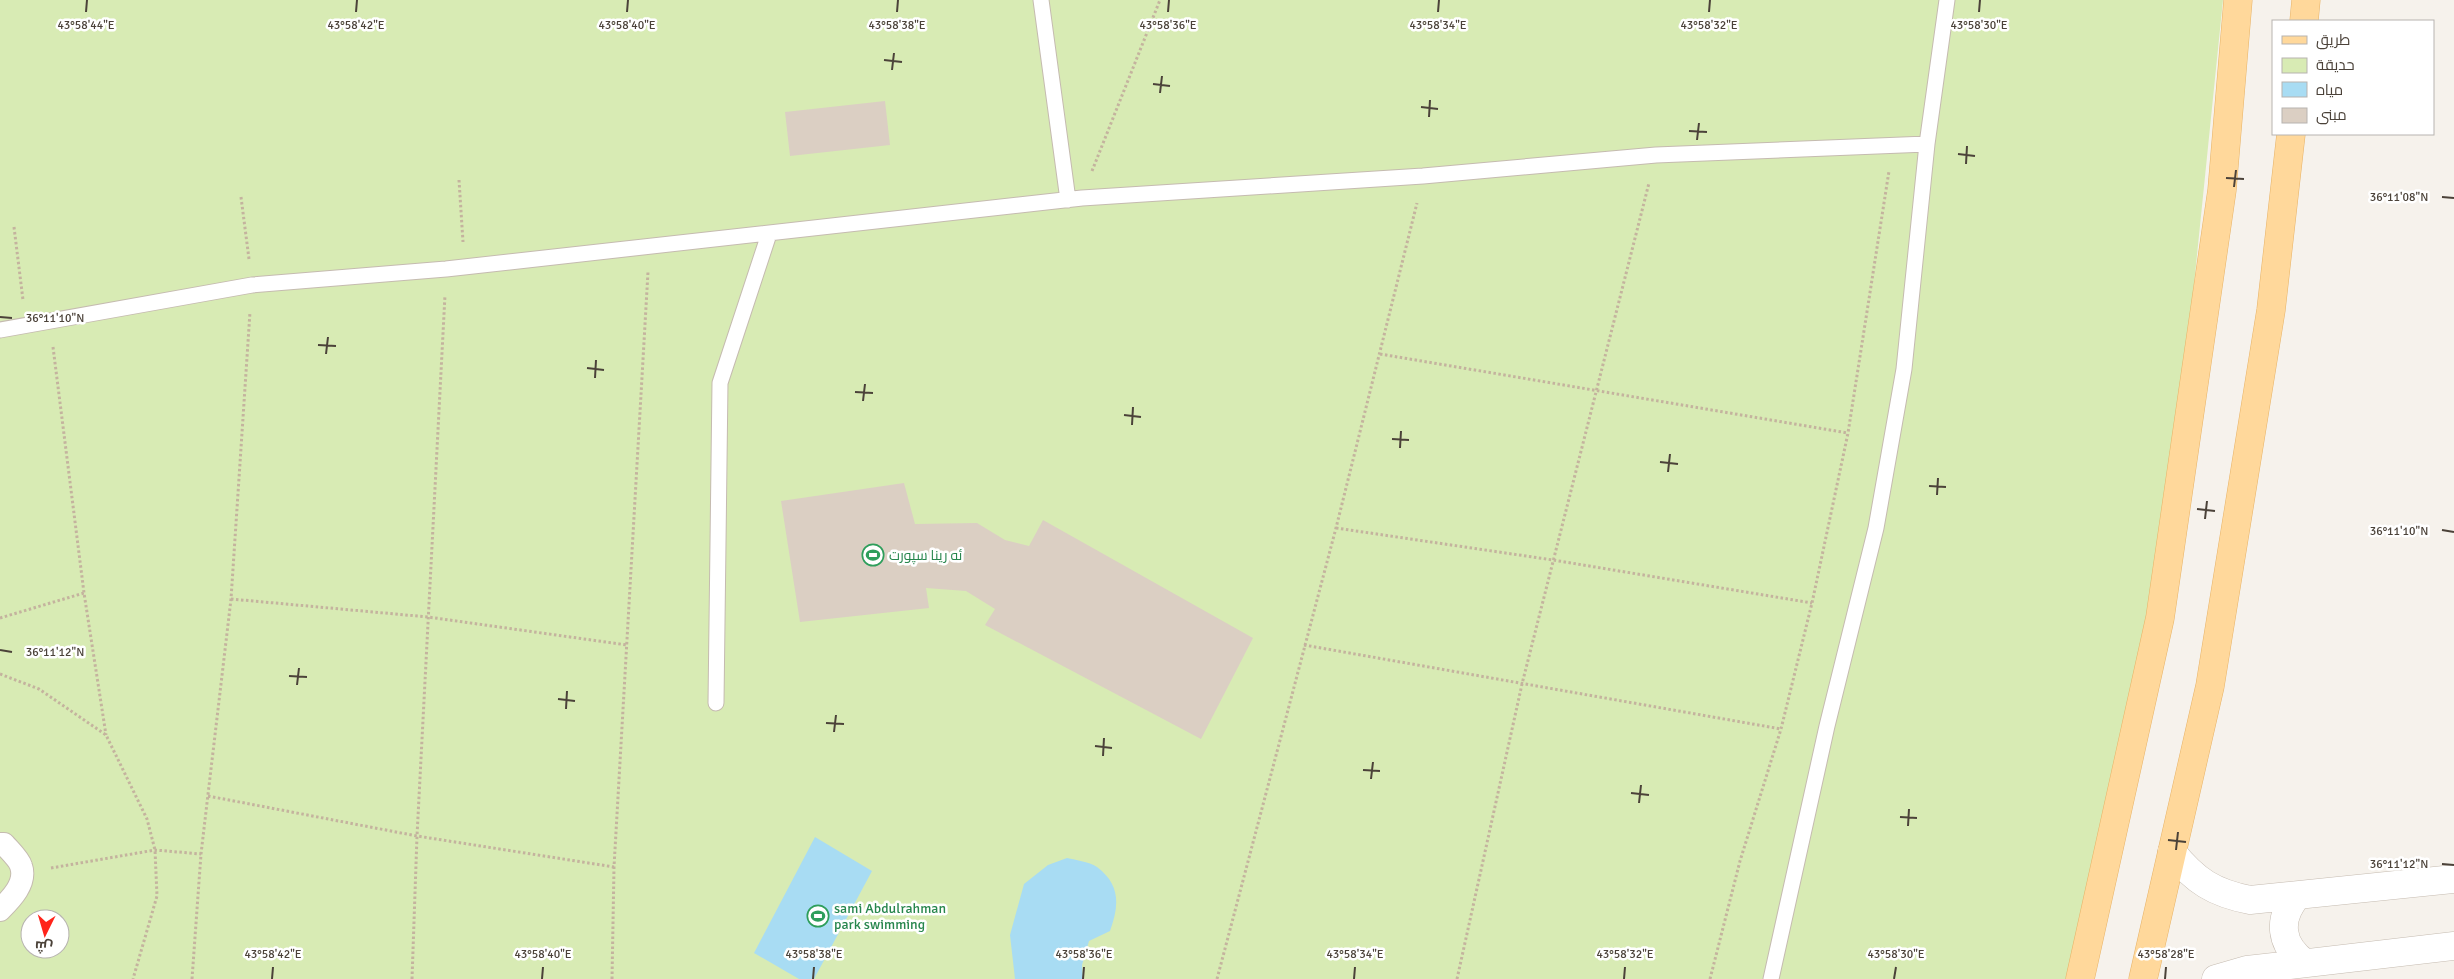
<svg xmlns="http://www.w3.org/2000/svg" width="2454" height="979" viewBox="0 0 2454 979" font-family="Signika,Cairo,sans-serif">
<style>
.green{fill:#d8ebb4;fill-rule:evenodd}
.water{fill:#a8dcf3}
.building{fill:#dbcfc3}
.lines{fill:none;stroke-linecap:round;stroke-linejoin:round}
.service-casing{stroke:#c5bbb0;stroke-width:17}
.pedestrian-casing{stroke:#c5bbb0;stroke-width:24}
.tertiary-casing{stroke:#c5bbb0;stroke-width:29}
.primary-casing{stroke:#e7b368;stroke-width:29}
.path{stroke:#c4b39e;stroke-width:3;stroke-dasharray:2.5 2.5;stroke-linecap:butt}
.service{stroke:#fff;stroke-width:15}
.pedestrian{stroke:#fff;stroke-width:22}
.tertiary{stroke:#fff;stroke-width:28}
.primary{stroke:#ffd89b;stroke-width:28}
.ticks{fill:none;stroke:#4b4239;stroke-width:2}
.labels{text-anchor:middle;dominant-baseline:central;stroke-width:5;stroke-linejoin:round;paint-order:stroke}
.leisure-label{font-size:14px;fill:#27864d;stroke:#fff;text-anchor:start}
.ticks-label{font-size:12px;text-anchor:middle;fill:#4b4239;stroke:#fff;stroke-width:5;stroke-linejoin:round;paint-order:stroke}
</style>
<rect width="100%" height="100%" fill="#f6f2ec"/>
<path class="green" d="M0,0H2223L2160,618L2077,979H0ZM30,919H60V949H30Z"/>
<path class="water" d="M815,837L872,871L814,979H799L754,953Z
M1067,858C1076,860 1090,862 1097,867C1121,885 1119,906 1110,931L1089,941L1082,965L1083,979H1015L1010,935L1024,884L1048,865Z"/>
<path class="building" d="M885,101L890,145L790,156L785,112Z
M904,483L915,524L977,523L1005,540L1029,546L1043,520L1253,638L1201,739L985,625L995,609L966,591L926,588L929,608L800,622L781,501Z"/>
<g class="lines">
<g class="service-casing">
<path id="service" d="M1041,0L1068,200
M0,330L252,285L446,269L1082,198L1423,176L1656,155L1927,144
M716,703L720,383L769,234
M1771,979L1827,726L1876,528L1904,369L1927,144L1947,0"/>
</g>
<g class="pedestrian-casing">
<path id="pedestrian" d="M0,844H4C9,850 19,859 21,866C27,883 11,899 0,910"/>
</g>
<g class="tertiary-casing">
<path id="tertiary" d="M2172,852C2195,881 2214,893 2250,900L2454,879
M2297,896C2277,919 2280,945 2305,963
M2216,979L2247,970L2454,946"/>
</g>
<g class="primary-casing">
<path id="primary" d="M2304,21L2306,0
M2080,979L2160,618L2222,190L2238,0
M2143,979L2210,686L2271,310L2291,134"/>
</g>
<path class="path" d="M1092,171L1160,0
M459,180L463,242
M241,197L249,259
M14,227L23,300
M53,347L84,593L106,735
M1380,354L1848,433
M1336,528L1553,560L1812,603
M231,599L428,617L627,645
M0,618L84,593
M1304,645L1781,729
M0,674L39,689L106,735L147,819L155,850L157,896L133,979
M208,796L417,836L614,867
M51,868L155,850L201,854
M192,979L201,854L231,599L250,312
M412,979L417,836L445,295
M612,979L614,867L648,272
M1217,979L1336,528L1417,203
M1457,979L1522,684L1649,183
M1710,979L1740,861L1781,729L1812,603L1848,433L1889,171"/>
<use href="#service" class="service"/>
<use href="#pedestrian" class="pedestrian"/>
<use href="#tertiary" class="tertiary"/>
<use href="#primary" class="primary"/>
</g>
<path class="ticks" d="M86,12L87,0M356,12L357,0M627,12L628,0M897,12L898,0M1168,12L1169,0M1438,12L1439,0M1709,12L1710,0M1979,12L1980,0M884,60L902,62M892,70L894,53M1153,84L1170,86M1160,93L1162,76M1421,107L1438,109M1429,117L1430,100M1689,131L1707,132M1697,140L1699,123M1958,154L1975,156M1966,164L1967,146M2226,178L2244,179M2234,187L2236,170M2442,197L2454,198M0,317L12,318M318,345L336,346M326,354L328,337M587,368L604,370M595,378L596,360M855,392L873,393M863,401L865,384M1124,415L1141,417M1132,425L1133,407M1392,439L1409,440M1400,448L1401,431M1660,462L1678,464M1668,472L1670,454M1929,486L1946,487M1937,495L1938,478M2197,509L2215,511M2205,519L2207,501M2442,530L2454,532M0,650L12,652M289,676L307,677M297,685L299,668M558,699L575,701M566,709L567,691M826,723L844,724M834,732L836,715M1095,746L1112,748M1103,756L1104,738M1363,770L1380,771M1371,779L1373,762M1631,793L1649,795M1639,803L1641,785M1900,817L1917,818M1908,826L1909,809M2168,840L2186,842M2176,850L2178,832M2442,864L2454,865M272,979L273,967M542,979L543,967M813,979L814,967M1083,979L1084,967M1354,979L1355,967M1624,979L1625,967M1894,979L1896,967M2165,979L2166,967"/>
<defs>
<g id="stadium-ring" transform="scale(1.125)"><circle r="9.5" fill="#fff" stroke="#2e9e5b" stroke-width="1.5"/><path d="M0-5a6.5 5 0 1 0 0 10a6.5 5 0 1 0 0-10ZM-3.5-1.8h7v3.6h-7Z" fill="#2e9e5b"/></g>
</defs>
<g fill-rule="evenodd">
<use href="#stadium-ring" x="873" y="555"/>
<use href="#stadium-ring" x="818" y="916"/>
</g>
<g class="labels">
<g class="leisure-label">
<text x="889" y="555">ئه رينا سپورت</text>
<text x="834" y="908">sami Abdulrahman<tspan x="834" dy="16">park swimming</tspan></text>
</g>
</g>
<g class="ticks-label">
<text x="86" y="29">43°58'44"E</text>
<text x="356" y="29">43°58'42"E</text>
<text x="627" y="29">43°58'40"E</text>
<text x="897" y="29">43°58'38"E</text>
<text x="1168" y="29">43°58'36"E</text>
<text x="1438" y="29">43°58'34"E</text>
<text x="1709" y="29">43°58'32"E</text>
<text x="1979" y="29">43°58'30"E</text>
<text x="2399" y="201">36°11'08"N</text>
<text x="55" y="322">36°11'10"N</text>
<text x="2399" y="535">36°11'10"N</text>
<text x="55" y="656">36°11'12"N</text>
<text x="2399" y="868">36°11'12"N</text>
<text x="273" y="958">43°58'42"E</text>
<text x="543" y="958">43°58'40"E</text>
<text x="814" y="958">43°58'38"E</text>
<text x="1084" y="958">43°58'36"E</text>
<text x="1355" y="958">43°58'34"E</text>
<text x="1625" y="958">43°58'32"E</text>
<text x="1896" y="958">43°58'30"E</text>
<text x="2166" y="958">43°58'28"E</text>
</g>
<rect x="2272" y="20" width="162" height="115" fill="#ffffff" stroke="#b7b3b0"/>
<rect x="2282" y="36" width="25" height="8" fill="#ffd89b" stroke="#b7b3b0"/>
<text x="2316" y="45" font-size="15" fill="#4b4239">طريق</text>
<rect x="2282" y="58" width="25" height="15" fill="#d8ebb4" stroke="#b7b3b0"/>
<text x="2316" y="70" font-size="15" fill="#4b4239">حديقة</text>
<rect x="2282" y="82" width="25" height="15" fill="#a8dcf3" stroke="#b7b3b0"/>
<text x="2316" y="95" font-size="15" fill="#4b4239">مياه</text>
<rect x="2282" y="108" width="25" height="15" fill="#dbcfc3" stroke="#b7b3b0"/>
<text x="2316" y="120" font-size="15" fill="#4b4239">مبنى</text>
<g transform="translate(45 934) rotate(185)"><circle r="24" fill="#ffffff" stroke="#b7b3b0"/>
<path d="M0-4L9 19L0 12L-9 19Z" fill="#ff241a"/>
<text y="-8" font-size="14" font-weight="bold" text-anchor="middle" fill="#4b4239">ش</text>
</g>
</svg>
